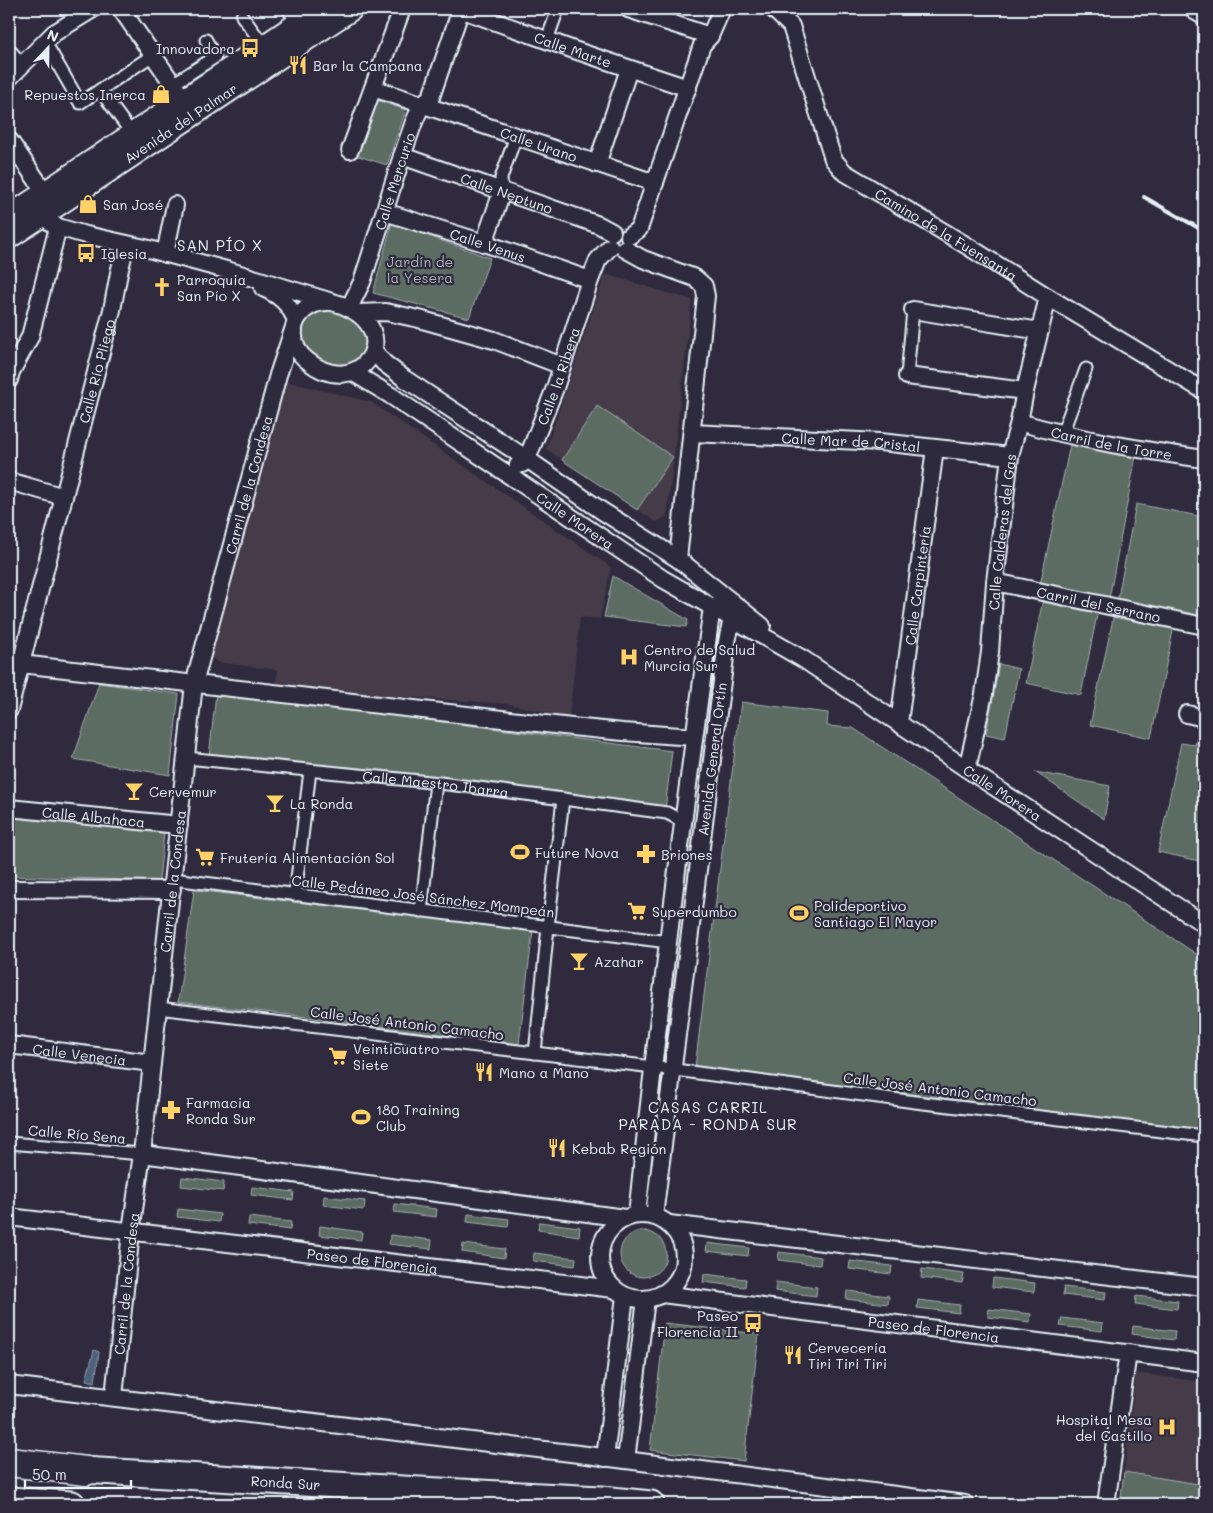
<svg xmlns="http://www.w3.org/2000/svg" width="1213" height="1513" viewBox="0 0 1213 1513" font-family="Mali,sans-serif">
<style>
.built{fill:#443a48}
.green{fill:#5d6c63;stroke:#a2aeae}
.water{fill:#4e627a;stroke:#8c9bac}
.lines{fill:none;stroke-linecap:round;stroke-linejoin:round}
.pedestrian-casing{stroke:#e8f1f8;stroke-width:15}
.minor-casing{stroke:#e8f1f8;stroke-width:20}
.secondary-casing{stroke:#e8f1f8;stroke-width:26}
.primary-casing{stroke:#e8f1f8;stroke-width:29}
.motorway-casing{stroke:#e8f1f8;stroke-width:31}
.pedestrian{stroke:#2f2a3d;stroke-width:11}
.minor{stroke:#2f2a3d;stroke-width:16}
.secondary{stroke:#2f2a3d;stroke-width:22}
.primary{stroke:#2f2a3d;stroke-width:25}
.motorway{stroke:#2f2a3d;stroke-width:28}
.rail{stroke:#e8f1f8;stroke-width:4}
.labels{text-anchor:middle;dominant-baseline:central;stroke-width:4.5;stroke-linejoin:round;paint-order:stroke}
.poi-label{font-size:14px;fill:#e8f1f8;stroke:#2f2a3d;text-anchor:start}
.street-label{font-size:14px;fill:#e8f1f8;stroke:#2f2a3d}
.park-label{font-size:14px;fill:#a9b5b5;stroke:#2f2a3d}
.neighbourhood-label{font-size:15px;letter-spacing:1px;fill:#e8f1f8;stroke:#2f2a3d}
</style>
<rect width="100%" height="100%" fill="#2f2a3d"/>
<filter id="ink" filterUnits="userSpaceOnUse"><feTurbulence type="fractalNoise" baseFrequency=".02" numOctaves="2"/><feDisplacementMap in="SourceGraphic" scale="10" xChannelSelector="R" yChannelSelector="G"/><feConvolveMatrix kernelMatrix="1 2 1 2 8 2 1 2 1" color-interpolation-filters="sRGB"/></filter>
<g filter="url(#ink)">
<path class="built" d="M605,274L692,300L667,516L656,522L546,449Z
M284,381L371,402L611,567L600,619L580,617L569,718L509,704L275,688L278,670L216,662L210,655L237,556L263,471Z
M1136,1373L1204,1382V1504H1120Z"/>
<path class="green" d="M374,99L406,110L387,165L352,154Z
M392,223L490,258L469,318L373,293Z
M323,310C340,310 370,324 365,345C364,351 362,355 358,359C325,386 272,324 323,310Z
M597,406L673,457L637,510L562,460Z
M1070,445L1136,456L1109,599L1040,585Z
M1136,504L1204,517V618L1117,602Z
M613,576L688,620L686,627L604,617Z
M1043,599L1098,610L1081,695L1026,683Z
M1114,614L1174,626L1151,738L1090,725Z
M999,664L1019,669L1005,738L986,734Z
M99,683L179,694L170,775L73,759Z
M216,693L672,751L665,810L208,766Z
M741,702L828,713L827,726L853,728L1204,959V1131L695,1067Z
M1197,738L1204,740V862L1158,852L1181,743L1195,745Z
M1035,772L1110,786L1104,819Z
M11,816L164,833L159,881L9,876V825Z
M194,890L533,930L519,1044L291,1015L178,1002Z
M182,1177L224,1182L223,1191L181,1186Z
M252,1187L294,1192L293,1200L251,1195Z
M324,1196L365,1201L364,1210L323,1205Z
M395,1204L437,1209L436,1217L394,1212Z
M178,1209L220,1214L219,1222L177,1217Z
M468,1214L509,1219L508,1227L467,1222Z
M249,1217L291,1222L290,1230L248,1225Z
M539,1222L580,1227L579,1236L538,1230Z
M320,1226L362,1232L361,1240L319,1235Z
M620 1254a23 23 0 1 1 46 0a23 23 0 1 1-46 0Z
M390,1235L432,1240L431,1249L389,1244Z
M707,1243L749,1248L748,1256L706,1251Z
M463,1244L505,1249L504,1258L462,1252Z
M779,1252L821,1257L820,1265L778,1260Z
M534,1253L576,1258L575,1266L533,1261Z
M850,1261L892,1266L891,1274L849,1269Z
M922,1269L964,1274L962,1283L921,1278Z
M704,1274L746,1279L745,1287L703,1282Z
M993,1278L1035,1283L1034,1292L992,1287Z
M776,1282L817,1287L816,1296L775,1291Z
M1064,1287L1106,1292L1105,1300L1063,1295Z
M847,1291L889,1296L888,1304L846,1299Z
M1136,1296L1178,1301L1177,1309L1135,1304Z
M918,1300L960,1305L959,1313L917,1308Z
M989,1309L1031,1314L1030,1322L988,1317Z
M1062,1318L1103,1323L1102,1331L1060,1326Z
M665,1323L759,1334L744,1461L650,1450Z
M1133,1326L1175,1331L1174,1340L1132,1334Z
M1124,1472L1204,1485V1504H1120Z"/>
<path class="water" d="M94,1350L99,1352L95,1382L86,1380Z"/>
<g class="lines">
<g class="pedestrian-casing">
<g id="pedestrian">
<path d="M288,9L293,16"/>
<path d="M242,16L259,39"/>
<path d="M547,40L558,9"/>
<path d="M45,42L80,103L153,55"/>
<path d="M173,84L215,57L206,40"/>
<path d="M100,90L127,127"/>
<path d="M502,192L501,178L516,136"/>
<path d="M907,376L913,310"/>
<path d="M1062,434L1086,369"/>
<path id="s1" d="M186,758L440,783L563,799L667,813L684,822"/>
<path d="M173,879L668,942"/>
<path d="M295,895L310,771"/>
<path d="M421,911L436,783"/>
<path d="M158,1008L653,1067L915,1102L1204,1136"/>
<path d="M535,1053L548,927L563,799"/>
<path d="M9,1143L142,1154"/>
</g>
</g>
<g class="minor-casing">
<g id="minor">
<path d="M121,9L184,100"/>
<path id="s2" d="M460,9L574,50L688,88"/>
<path d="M628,9L710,36"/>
<path id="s3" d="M773,9L791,26L833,159L844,172L969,247L1048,297L1204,391"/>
<path d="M9,53L20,66"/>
<path d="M9,78L54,33L93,9"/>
<path id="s4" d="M373,88L655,183"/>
<path d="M9,140L40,185L44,213L51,223L58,227L82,234L145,248L230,271L342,305C410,333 357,402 308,361C298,354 293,343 294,331"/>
<path d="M350,150L402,9"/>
<path id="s5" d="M402,156L599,225L612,232"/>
<path d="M597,164L629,69"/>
<path id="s6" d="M385,212L484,243L590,280"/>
<path d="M629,236L639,229L702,45L710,36L722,9"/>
<path d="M484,243L502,192"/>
<path d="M625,249L643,259L695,278L704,286L706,296L678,559"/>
<path d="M165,254L175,205"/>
<path d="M263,288C279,295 290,304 296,321"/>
<path id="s7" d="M349,308L362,282L402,156L414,122L422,104L431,97L461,9"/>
<path d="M913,310L1040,331"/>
<path d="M358,313L386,312L419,319L494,340L562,366"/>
<path d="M373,350L384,363L405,379L527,459L602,511L678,559L762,626"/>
<path id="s8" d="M352,372L390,395L663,579L803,659L967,769L1204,924"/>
<path d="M907,376L1025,391"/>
<path d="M9,380L11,372L30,337L58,227"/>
<path id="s9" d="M1019,422C1080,440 1142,450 1204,459"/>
<path id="s10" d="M692,433L880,442L1010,456"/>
<path id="s11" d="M518,465L522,464L527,459L555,388L590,280L598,260L610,247"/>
<path d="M9,481L64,497"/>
<path id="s12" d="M995,582L1204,626"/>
<path d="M9,660L21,664L572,727L623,732L694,737"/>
<path id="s13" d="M9,710L112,310L119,273L126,244"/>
<path d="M1187,714L1204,718"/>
<path id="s14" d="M899,723L935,448"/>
<path id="s15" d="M967,769L984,694L990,652L995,582L1010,456L1019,422L1025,391L1048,297"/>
<path id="s16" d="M9,808L179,825"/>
<path d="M9,889L172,890"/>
<path id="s17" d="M9,1045L152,1063"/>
<path d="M142,1154L625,1218"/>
<circle cx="642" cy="1257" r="42"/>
<path d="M637,1215C658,1012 684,809 712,607L732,602V618L727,642L654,1216"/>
<path id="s18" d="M9,1217L614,1289"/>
<path d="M669,1224L1204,1287"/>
<path id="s19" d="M662,1294L1204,1363"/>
<path d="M9,1385L587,1455L965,1504"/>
<path id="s20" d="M114,1397L131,1231L142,1154L194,684L278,375L296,321C303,308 314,302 328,302"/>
<path d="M605,1458L625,1296"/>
<path d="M626,1460L646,1299"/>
<path d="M1106,1504L1128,1353"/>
</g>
</g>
<g class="secondary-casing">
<g id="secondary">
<path d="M1197,9L1204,13"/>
<path d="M9,217L320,9"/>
<path id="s21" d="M9,237L351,9"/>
</g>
</g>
<g class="primary-casing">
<g id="primary">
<path id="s22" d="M66,1469L420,1490L601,1499L651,1504"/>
<path d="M9,1500L72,1504"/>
</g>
</g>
<g class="motorway-casing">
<path id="motorway" d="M9,1462L86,1471"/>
</g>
<use href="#pedestrian" class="pedestrian"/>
<use href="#minor" class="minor"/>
<use href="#secondary" class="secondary"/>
<use href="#primary" class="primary"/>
<use href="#motorway" class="motorway"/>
<path class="rail" d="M1144,197L1204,231"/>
</g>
</g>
<defs>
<g id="bus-bare" transform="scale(1.5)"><path d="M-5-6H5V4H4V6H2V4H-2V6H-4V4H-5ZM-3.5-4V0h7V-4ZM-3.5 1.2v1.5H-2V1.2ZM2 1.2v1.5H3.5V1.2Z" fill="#ffd166" stroke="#2f2a3d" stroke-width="2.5" paint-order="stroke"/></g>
<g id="restaurant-bare" transform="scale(1.5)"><path d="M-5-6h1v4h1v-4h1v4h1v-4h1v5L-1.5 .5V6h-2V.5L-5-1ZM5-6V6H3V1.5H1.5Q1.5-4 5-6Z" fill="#ffd166" stroke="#2f2a3d" stroke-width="2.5" paint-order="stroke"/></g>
<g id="shop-bare" transform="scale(1.5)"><path d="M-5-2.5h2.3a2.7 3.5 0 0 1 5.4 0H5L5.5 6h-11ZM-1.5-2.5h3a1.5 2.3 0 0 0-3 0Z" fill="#ffd166" stroke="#2f2a3d" stroke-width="2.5" paint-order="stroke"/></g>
<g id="church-bare" transform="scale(1.5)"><path d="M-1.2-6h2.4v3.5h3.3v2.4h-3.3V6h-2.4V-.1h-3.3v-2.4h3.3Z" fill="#ffd166" stroke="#2f2a3d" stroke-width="2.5" paint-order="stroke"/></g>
<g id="hospital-bare" transform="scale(1.5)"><path d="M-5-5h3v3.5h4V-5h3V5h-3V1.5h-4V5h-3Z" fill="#ffd166" stroke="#2f2a3d" stroke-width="2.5" paint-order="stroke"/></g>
<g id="bar-bare" transform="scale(1.5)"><path d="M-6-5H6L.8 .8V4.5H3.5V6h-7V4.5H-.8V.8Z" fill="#ffd166" stroke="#2f2a3d" stroke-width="2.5" paint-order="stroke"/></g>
<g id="stadium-bare" transform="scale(1.5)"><path d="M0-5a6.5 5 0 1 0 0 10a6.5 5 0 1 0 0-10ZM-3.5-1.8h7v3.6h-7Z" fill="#ffd166" stroke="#2f2a3d" stroke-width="2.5" paint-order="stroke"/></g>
<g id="pharmacy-bare" transform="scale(1.5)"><path d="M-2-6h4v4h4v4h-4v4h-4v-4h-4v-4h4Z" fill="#ffd166" stroke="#2f2a3d" stroke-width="2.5" paint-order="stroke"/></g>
<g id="supermarket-bare" transform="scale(1.5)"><path d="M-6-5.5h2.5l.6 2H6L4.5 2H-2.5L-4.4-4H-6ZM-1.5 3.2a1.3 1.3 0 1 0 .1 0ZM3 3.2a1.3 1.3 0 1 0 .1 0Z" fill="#ffd166" stroke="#2f2a3d" stroke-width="2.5" paint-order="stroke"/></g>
</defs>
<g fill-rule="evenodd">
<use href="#bus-bare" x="250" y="48"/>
<use href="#restaurant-bare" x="298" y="65"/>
<use href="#shop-bare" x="161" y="94"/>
<use href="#shop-bare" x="88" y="204"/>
<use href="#bus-bare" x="86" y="253"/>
<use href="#church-bare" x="162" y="287"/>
<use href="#hospital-bare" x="629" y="657"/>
<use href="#bar-bare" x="134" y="791"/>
<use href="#bar-bare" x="275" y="803"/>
<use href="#stadium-bare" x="520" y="852"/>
<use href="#pharmacy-bare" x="646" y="854"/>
<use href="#supermarket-bare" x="205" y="857"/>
<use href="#supermarket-bare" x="637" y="911"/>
<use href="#stadium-bare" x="799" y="913"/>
<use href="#bar-bare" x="579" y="961"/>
<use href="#supermarket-bare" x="338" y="1056"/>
<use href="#restaurant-bare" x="484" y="1072"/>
<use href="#pharmacy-bare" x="171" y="1110"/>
<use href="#stadium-bare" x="361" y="1117"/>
<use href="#restaurant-bare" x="557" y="1148"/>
<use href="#bus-bare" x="753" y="1323"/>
<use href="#restaurant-bare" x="793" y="1355"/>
<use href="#hospital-bare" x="1167" y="1427"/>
</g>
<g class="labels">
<g class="poi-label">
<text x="235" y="48" text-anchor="end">Innovadora</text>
<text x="313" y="65">Bar la Campana</text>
<text x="146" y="94" text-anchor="end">Repuestos Inerca</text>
<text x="103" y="204">San José</text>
<text x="101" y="253">Iglesia</text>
<text x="177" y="279">Parroquia<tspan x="177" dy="16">San Pío X</tspan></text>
<text x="644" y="649">Centro de Salud<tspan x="644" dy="16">Murcia Sur</tspan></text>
<text x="149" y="791">Cervemur</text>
<text x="290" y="803">La Ronda</text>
<text x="535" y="852">Future Nova</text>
<text x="661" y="854">Briones</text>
<text x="220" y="857">Frutería Alimentación Sol</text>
<text x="814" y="905">Polideportivo<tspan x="814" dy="16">Santiago El Mayor</tspan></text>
<text x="652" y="911">Superdumbo</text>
<text x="594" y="961">Azahar</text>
<text x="353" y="1048">Veinticuatro<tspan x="353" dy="16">Siete</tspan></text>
<text x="499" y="1072">Mano a Mano</text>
<text x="186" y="1102">Farmacia<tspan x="186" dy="16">Ronda Sur</tspan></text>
<text x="376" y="1109">180 Training<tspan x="376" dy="16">Club</tspan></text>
<text x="572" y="1148">Kebab Región</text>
<text x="738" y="1315" text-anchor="end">Paseo<tspan x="738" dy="16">Florencia II</tspan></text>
<text x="808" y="1347">Cervecería<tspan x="808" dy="16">Tiri Tiri Tiri</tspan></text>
<text x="1152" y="1419" text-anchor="end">Hospital Mesa<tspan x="1152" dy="16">del Castillo</tspan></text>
</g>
<g class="street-label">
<text stroke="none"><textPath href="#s2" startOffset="120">Calle Marte</textPath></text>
<text stroke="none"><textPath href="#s21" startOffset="206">Avenida del Palmar</textPath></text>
<text stroke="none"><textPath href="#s4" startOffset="175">Calle Urano</textPath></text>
<text stroke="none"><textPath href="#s7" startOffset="135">Calle Mercurio</textPath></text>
<text stroke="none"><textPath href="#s5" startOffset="111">Calle Neptuno</textPath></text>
<text stroke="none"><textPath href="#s3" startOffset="301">Camino de la Fuensanta</textPath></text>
<text stroke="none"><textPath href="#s6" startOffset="108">Calle Venus</textPath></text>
<text stroke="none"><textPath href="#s13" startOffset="350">Calle Río Pliego</textPath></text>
<text stroke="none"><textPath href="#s11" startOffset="100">Calle la Ribera</textPath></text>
<text stroke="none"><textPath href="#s10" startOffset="159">Calle Mar de Cristal</textPath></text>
<text stroke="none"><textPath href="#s9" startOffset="95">Carril de la Torre</textPath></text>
<text stroke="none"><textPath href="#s20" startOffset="924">Carril de la Condesa</textPath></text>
<text stroke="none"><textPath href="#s8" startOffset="268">Calle Morera</textPath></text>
<text stroke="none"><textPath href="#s15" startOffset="240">Calle Calderas del Gas</textPath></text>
<text stroke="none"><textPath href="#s14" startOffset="139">Calle Carpintería</textPath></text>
<text stroke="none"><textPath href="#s12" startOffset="106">Carril del Serrano</textPath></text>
<text transform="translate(712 759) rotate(-83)">Avenida General Ortín</text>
<text stroke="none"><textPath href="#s1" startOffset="251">Calle Maestro Ibarra</textPath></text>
<text stroke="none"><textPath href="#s8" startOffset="775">Calle Morera</textPath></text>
<text stroke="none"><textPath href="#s16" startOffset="85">Calle Albahaca</textPath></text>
<text stroke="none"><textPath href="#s20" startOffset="519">Carril de la Condesa</textPath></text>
<text transform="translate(423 896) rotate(7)">Calle Pedáneo José Sánchez Mompeán</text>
<text transform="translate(407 1023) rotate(7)">Calle José Antonio Camacho</text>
<text stroke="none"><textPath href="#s17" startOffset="71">Calle Venecia</textPath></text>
<text transform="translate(940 1089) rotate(7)">Calle José Antonio Camacho</text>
<text transform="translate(77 1134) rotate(5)">Calle Río Sena</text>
<text stroke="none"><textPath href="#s18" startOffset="366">Paseo de Florencia</textPath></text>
<text stroke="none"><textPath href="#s20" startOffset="114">Carril de la Condesa</textPath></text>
<text stroke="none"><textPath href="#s19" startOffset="274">Paseo de Florencia</textPath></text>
<text stroke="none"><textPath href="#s22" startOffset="220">Ronda Sur</textPath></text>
</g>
<g class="park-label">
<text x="420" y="261">Jardín de<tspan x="420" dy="16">la Yesera</tspan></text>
</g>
<g class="neighbourhood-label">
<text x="220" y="245">SAN PÍO X</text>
<text x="708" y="1107">CASAS CARRIL<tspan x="708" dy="17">PARADA - RONDA SUR</tspan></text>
</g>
</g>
<rect width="1213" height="1513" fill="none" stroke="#2f2a3d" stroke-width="30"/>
<rect x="15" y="15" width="1183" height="1483" fill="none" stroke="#e8f1f8" stroke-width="2" filter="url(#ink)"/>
<g transform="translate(48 48) rotate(22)" stroke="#2f2a3d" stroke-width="4" paint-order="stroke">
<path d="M0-4L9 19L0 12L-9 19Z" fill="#e8f1f8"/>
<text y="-8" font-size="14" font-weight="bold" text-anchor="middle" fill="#e8f1f8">N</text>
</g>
<path d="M25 1480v8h106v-8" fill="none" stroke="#e8f1f8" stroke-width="2.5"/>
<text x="32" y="1480" font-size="15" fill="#e8f1f8" stroke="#2f2a3d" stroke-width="4" paint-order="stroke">50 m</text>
</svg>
